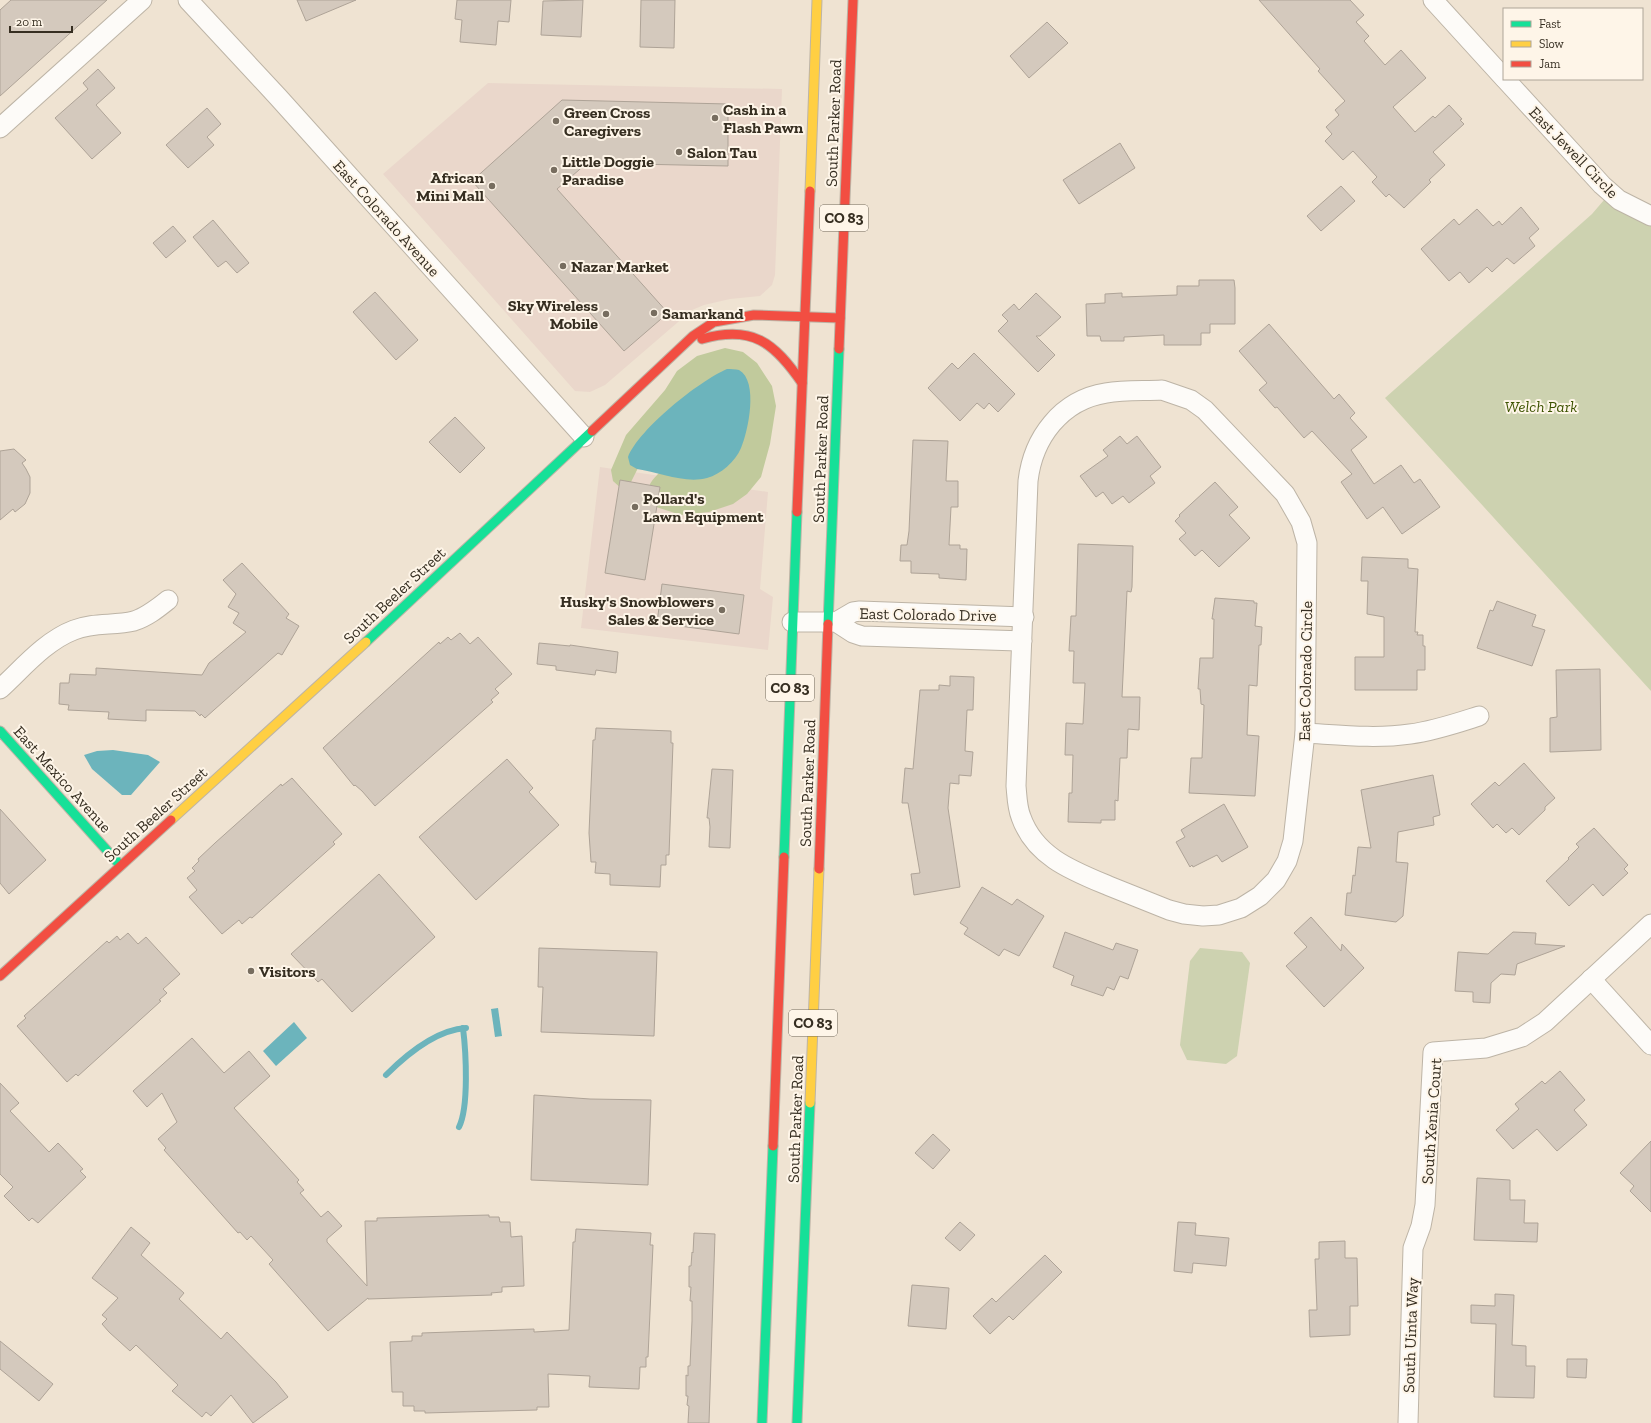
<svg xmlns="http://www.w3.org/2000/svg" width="1651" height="1423" viewBox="0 0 1651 1423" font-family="'Zilla Slab',serif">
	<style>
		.commercial { fill: #ead7cb }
		.green { fill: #cdd2b0 }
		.forest { fill: #c1ca9c }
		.water { fill: #6cb4bc }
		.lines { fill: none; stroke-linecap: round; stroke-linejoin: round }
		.stream { stroke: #6cb4bc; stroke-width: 6 }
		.building { fill: #d4c9bd; stroke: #aea397 }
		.street-casing { stroke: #bdb4a6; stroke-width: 21 }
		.fast-casing { stroke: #bdb4a6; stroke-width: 11 }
		.slow-casing { stroke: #bdb4a6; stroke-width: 11 }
		.jam-casing { stroke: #bdb4a6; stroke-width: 11 }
		.street { stroke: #fdfbf8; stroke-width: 19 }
		.fast { stroke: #16e098; stroke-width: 9 }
		.slow { stroke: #ffcf43; stroke-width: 9 }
		.jam { stroke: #f24e42; stroke-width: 9 }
		.poi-dot { fill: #776d5f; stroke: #fef5e8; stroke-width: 1.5 }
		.labels { text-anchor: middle; stroke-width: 4; stroke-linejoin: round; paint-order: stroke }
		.shield { fill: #fef5e8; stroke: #726a5d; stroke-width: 1 }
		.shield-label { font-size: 15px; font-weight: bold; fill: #362e21 }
		.poi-label { font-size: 16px; font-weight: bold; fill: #362e21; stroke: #fef5e8; text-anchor: start }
		.street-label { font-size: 16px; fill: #362e21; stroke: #fef5e8 }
		.park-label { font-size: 16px; font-style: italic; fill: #3d5301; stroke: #fef5e8 }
	</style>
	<rect width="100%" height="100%" fill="#efe3d2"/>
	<!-- commercial -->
	<g class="commercial">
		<polygon points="488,83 782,89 775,275 772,285 760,296 730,299 704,305 692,310 605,385 590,392 575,391 383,174"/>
		<polygon points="600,467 768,492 760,589 773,597 768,650 581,628"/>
	</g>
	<!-- green -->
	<g class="green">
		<polygon points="1610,193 1651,216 1651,691 1385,398 1592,214"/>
		<polygon points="1200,948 1242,952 1250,963 1237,1056 1226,1064 1187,1060 1180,1045 1190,961"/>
	</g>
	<!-- forest -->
	<path class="forest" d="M 725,348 L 743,352 L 757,363 L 772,386 L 776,406 L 770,444 L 761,477 L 747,494 L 733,504 L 709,512 L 681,515 L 653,506 C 646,488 647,485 660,472 L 646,452 L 628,488 L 623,490 L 613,481 L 611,470 L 626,435 L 665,390 L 677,371 L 697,356 Z"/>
	<!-- water -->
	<g class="water">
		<path d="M 727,369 C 730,369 736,369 739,370 C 759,381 748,432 741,448 C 735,462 721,474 707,478 C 685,484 659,472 637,469 L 630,465 L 628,457 C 639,429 699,381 727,369 Z"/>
		<polygon points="113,750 148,755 160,762 131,795 122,795 92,769 84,755 97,751"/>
		<polygon points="498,1008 502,1036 495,1037 491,1009"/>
		<polygon points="294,1022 307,1038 276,1066 263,1051"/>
	</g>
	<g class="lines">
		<!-- stream -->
		<g class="stream">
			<path d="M 386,1075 C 407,1054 436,1030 466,1028"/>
			<path d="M 459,1127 C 469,1107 466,1052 463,1028"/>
		</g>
	</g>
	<!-- building -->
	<g class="building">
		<polygon points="11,0 107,0 0,96 0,10"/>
		<polygon points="297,0 356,0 306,21"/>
		<polygon points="457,0 511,0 509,22 498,21 496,45 460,42 462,20 455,19"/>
		<polygon points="583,0 581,37 541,35 543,1"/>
		<polygon points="641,0 675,0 674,48 640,47"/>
		<polygon points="1259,0 1350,0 1364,15 1356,22 1369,36 1364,41 1385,65 1401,50 1426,78 1393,107 1415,132 1433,116 1435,118 1449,105 1462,119 1460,120 1464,124 1433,152 1445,165 1429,180 1431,182 1404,208 1389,194 1386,197 1372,182 1377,177 1353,151 1343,160 1325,141 1332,134 1326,127 1339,115 1335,110 1345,101 1318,71 1320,69"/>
		<polygon points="1047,22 1068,43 1029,78 1010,56"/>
		<polygon points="98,69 115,88 96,105 121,133 92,159 55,118 88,89 83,83"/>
		<polygon points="562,100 728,104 728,166 587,163 557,189 668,313 624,351 472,181"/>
		<polygon points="207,108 221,124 207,137 214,145 188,168 166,145"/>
		<polygon points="1120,143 1135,168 1079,204 1063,180"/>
		<polygon points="1341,186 1355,201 1321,231 1307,216"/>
		<polygon points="1521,207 1539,229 1529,238 1535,246 1514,264 1507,258 1492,272 1487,267 1469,283 1460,272 1449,281 1421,249 1454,219 1459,225 1477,209 1493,226 1499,221 1502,225"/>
		<polygon points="213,220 249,263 237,273 226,261 218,267 193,237"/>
		<polygon points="173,226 186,241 166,258 153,243"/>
		<polygon points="1199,280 1234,280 1235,288 1235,324 1210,324 1210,333 1201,333 1201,345 1164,345 1164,335 1124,337 1124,341 1101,341 1100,336 1087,336 1086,304 1105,303 1105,294 1122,293 1122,297 1177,295 1177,286 1199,286"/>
		<polygon points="375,292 418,340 396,360 353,312"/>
		<polygon points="1036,293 1061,317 1040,336 1036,336 1055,355 1038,372 998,331 1008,321 1002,315 1014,304 1019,310"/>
		<polygon points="1269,324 1334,399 1339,394 1355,413 1350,418 1367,437 1351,450 1374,484 1401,465 1414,483 1420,479 1440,507 1402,534 1383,507 1367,519 1341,482 1352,474 1312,431 1304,438 1277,407 1275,408 1259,390 1267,383 1239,351"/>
		<polygon points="974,353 1015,394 998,412 989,403 984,409 977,403 960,421 928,388 952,363 958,369"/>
		<polygon points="455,417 485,448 460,473 429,442"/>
		<polygon points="1120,436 1127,444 1137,436 1161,467 1150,476 1155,483 1129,503 1123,496 1112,504 1103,492 1096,497 1080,476 1108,456 1103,450"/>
		<polygon points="913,440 948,441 946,481 958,481 958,507 951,507 949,545 960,545 960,549 967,549 966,580 939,578 939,574 911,573 911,561 900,561 901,545 907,545 909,531"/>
		<polygon points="14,449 26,460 22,463 26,469 30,477 30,493 25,504 15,512 13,509 0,520 0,451"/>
		<polygon points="620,480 660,487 645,580 605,573"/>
		<polygon points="1215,482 1238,507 1229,515 1250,538 1219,567 1202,550 1195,556 1179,539 1186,533 1175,521 1180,516 1179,515"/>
		<polygon points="1078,544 1133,546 1132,587 1131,592 1127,591 1122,697 1140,697 1139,730 1128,729 1127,758 1120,758 1118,801 1115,800 1115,820 1101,820 1101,823 1068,822 1069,793 1072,793 1073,755 1065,755 1066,723 1083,724 1085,683 1073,683 1074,651 1069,651 1071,616 1076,616"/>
		<polygon points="1362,557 1408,559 1408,568 1418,569 1415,632 1418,632 1417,635 1423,635 1423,646 1425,646 1425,670 1417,670 1417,690 1355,690 1355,657 1384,657 1384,617 1367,614 1368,581 1361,581"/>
		<polygon points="242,563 289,614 286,618 299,626 282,655 278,653 205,718 201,714 200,716 195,711 146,710 146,721 108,719 109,712 68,710 69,705 59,704 60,683 69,683 70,674 96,675 96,668 202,675 209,663 246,632 233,623 239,613 228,607 236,594 223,580"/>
		<polygon points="662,584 744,595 739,634 657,623"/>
		<polygon points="1215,598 1254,601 1254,603 1257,603 1255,626 1262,627 1261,645 1259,645 1257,686 1249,685 1247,735 1259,736 1255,796 1189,793 1191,758 1202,758 1204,705 1201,704 1200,689 1198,689 1200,658 1213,658 1214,619 1212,619"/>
		<polygon points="1497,601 1536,615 1532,626 1545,630 1532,666 1477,648 1490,610 1493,611"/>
		<polygon points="460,633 470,644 478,637 512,674 495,689 499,693 491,700 493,702 375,806 362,791 355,785 354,786 323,748 439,642 440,644 448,637 451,640"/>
		<polygon points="539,643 570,646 570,645 618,652 616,673 596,670 595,675 556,670 556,666 537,664"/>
		<polygon points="1600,669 1601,750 1550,752 1550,718 1557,717 1556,670"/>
		<polygon points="950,676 974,677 973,710 967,710 965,751 973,752 971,776 959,775 959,784 950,783 948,808 960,887 914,895 911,874 920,873 908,803 902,803 905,768 913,769 920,690 939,690 939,685 950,686"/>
		<polygon points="596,728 671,731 671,743 673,743 669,855 666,855 666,865 661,865 660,887 610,885 610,874 595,873 596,862 591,862 589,833 593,740 595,740"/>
		<polygon points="507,759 533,788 529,792 559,825 476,900 419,837"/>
		<polygon points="1524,763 1555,798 1545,807 1545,810 1519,835 1512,828 1506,833 1497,824 1493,828 1471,804 1495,782 1499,786"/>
		<polygon points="712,769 733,770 730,848 709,847 710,827 709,818 707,818"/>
		<polygon points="1433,775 1440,815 1433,817 1434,825 1398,832 1396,862 1408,863 1403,916 1396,922 1345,915 1347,893 1351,893 1353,875 1355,876 1358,847 1371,848 1361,790"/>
		<polygon points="292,778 342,834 333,842 335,844 252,918 250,917 242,924 239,920 222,934 189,897 197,890 187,878 195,871 192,868 199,861 198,859 215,843 281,784 282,786"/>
		<polygon points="1224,804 1248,847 1222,862 1217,855 1193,867 1192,865 1190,867 1176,842 1185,837 1181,830"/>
		<polygon points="0,809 46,860 9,894 0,883"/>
		<polygon points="1594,828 1628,865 1624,869 1628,873 1603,896 1593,884 1569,906 1546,881 1569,859 1568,858 1579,847 1576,844"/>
		<polygon points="379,874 435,937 352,1012 322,979 318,982 291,954"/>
		<polygon points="982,887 1012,905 1017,899 1044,916 1019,956 1004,949 999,956 964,934 968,928 960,923"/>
		<polygon points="1311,917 1341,951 1342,944 1364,968 1324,1007 1286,966 1307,947 1294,933"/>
		<polygon points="1065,932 1113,950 1116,943 1138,950 1128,979 1120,976 1114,990 1107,987 1103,996 1071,985 1074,976 1053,967"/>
		<polygon points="1513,932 1536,933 1535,944 1565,946 1517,964 1515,975 1501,974 1491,983 1490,1003 1473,1002 1473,992 1455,991 1458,952 1488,954"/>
		<polygon points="128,933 138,944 146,937 180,974 163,989 167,993 159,1000 161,1001 78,1076 76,1074 67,1082 17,1026 26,1018 24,1016 107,941 109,943 117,936 120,940"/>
		<polygon points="539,948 657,952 654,1036 541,1032 543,987 538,987"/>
		<polygon points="192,1038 224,1073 249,1051 270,1076 234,1108 299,1180 297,1182 304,1190 300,1193 321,1217 328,1211 342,1226 327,1239 327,1242 367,1286 365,1221 377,1221 377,1218 489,1215 489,1217 499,1217 500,1222 510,1222 511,1237 522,1236 524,1286 502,1287 502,1292 491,1293 492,1295 368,1299 368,1298 328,1331 269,1264 273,1260 251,1236 247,1240 240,1232 238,1233 164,1150 166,1148 158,1139 177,1122 162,1093 147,1107 133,1091"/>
		<polygon points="1560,1071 1585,1100 1574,1110 1587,1125 1557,1151 1537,1129 1513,1149 1496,1130 1519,1109 1515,1104 1542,1081 1545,1084"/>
		<polygon points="0,1083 19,1103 10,1111 49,1152 58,1143 83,1169 80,1171 86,1177 38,1223 32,1218 29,1221 4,1196 13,1187 0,1174"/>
		<polygon points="534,1095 590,1099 651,1100 648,1185 531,1180"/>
		<polygon points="933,1134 950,1150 933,1169 915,1153"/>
		<polygon points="1651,1141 1651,1212 1630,1191 1634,1186 1620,1173"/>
		<polygon points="1477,1178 1510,1180 1510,1200 1525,1200 1524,1223 1538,1223 1537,1242 1474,1240"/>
		<polygon points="960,1222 975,1235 960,1251 945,1238"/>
		<polygon points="1178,1222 1196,1223 1195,1235 1229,1238 1226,1266 1193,1263 1192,1273 1174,1271"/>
		<polygon points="131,1227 150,1243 141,1255 184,1293 179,1299 221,1339 227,1332 276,1382 288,1397 253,1423 231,1395 211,1416 206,1412 202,1417 172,1391 178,1385 136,1345 130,1351 109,1332 102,1324 107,1319 102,1315 118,1298 92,1278"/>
		<polygon points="576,1229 651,1233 650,1245 653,1245 648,1357 646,1357 646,1367 640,1367 639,1389 589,1387 590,1376 548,1374 549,1407 537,1407 537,1410 425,1413 425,1411 414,1411 414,1406 403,1406 403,1392 392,1392 390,1342 412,1341 412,1336 422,1336 422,1333 534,1329 534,1332 569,1330 573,1242 575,1242"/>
		<polygon points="694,1233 715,1234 709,1423 688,1423 689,1406 687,1405 688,1396 686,1396 686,1375 688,1376 688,1366 690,1366 692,1321 692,1301 690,1301 691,1287 689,1287 689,1266 691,1266 692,1252 693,1253"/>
		<polygon points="1345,1241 1345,1258 1357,1258 1358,1306 1350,1306 1350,1335 1310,1337 1309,1310 1317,1310 1315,1259 1319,1259 1319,1242"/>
		<polygon points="1045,1255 1062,1272 1013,1320 1009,1316 990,1334 973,1316 992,1298 996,1302"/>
		<polygon points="912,1285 949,1288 946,1329 908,1326"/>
		<polygon points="1495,1294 1514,1295 1512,1345 1526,1346 1526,1366 1535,1366 1534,1398 1494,1397 1496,1324 1471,1323 1471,1305 1495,1306"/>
		<polygon points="0,1341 53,1384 39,1401 0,1369"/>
		<polygon points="1567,1359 1587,1359 1586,1378 1567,1377"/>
	</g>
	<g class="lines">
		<!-- street casing -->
		<g class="street-casing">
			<g id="street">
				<polyline points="188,0 278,97 584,437"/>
				<polyline points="1433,0 1504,78"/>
				<polyline points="1505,79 1602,185 1619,200 1651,216"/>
				<polyline points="0,128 142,0"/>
				<path d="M 1162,390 L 1191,400 L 1205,410 L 1285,494 L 1301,522 L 1307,543 L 1305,733 L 1293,841 L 1287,861 L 1276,880 L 1260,896 L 1241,908 L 1219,915 L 1203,916 L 1184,914 L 1169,910 C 1149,902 1129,894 1109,886 C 1073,871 1035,857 1021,817 C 1017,807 1017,796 1016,786 L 1028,481 C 1033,438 1061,400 1106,393 C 1124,390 1144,391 1162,390 Z"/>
				<polyline points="792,622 836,622 853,633 862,636 1022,641"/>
				<polyline points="836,622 853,612 860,611 1024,617"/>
				<path d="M 0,689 C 22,669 45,641 74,630 C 94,622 114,626 134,621 C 147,617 158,608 168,600"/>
				<path d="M 1305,733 C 1340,735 1376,739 1410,734 C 1434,731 1457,723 1479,716"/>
				<polyline points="1591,979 1651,1045"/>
				<polyline points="1408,1423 1413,1248 1421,1226 1425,1205 1433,1052 1486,1048 1522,1037 1545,1022 1651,924"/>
			</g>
		</g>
		<!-- fast casing -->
		<g class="fast-casing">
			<g id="fast">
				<polyline points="828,624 839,349"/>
				<polyline points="366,642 592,431"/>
				<polyline points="0,731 120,865"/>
				<polyline points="784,857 797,512"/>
				<polyline points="762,1423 773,1146"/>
				<polyline points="797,1423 810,1103"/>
			</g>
		</g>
		<!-- slow casing -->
		<g class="slow-casing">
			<g id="slow">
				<polyline points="810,191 817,0"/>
				<polyline points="171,820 366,642"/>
				<polyline points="810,1103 819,869"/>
			</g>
		</g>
		<!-- jam casing -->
		<g class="jam-casing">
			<g id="jam">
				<path d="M 702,339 C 752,325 774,342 802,383"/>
				<polyline points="839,349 853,0"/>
				<polyline points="592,431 693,336 714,322 754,315 840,318"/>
				<polyline points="797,512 810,191"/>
				<polyline points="819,869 828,624"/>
				<polyline points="0,976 171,820"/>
				<polyline points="773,1146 784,857"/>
			</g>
		</g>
		<!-- street -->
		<use href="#street" class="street"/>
		<!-- fast -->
		<use href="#fast" class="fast"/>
		<!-- slow -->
		<use href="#slow" class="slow"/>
		<!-- jam -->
		<use href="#jam" class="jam"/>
	</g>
	<!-- markers -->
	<g class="poi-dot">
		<circle cx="715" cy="118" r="4"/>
		<circle cx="556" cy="121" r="4"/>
		<circle cx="679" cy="152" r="4"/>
		<circle cx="554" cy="170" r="4"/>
		<circle cx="492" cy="186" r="4"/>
		<circle cx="563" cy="266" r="4"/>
		<circle cx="654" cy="313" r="4"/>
		<circle cx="606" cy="314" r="4"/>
		<circle cx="635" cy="507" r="4"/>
		<circle cx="722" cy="610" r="4"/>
		<circle cx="251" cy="971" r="4"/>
	</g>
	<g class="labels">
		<!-- shield labels -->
		<g class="shield">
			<rect x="820" y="205" width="48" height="26" rx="3"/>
			<rect x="766" y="675" width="48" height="26" rx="3"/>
			<rect x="789" y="1010" width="48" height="26" rx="3"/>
		</g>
		<g class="shield-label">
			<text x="844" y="223">CO 83</text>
			<text x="790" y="693">CO 83</text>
			<text x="813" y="1028">CO 83</text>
		</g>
		<!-- poi labels -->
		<g class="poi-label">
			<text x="723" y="115">Cash in a<tspan x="723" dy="18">Flash Pawn</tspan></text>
			<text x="564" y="118">Green Cross<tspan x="564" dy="18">Caregivers</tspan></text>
			<text x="687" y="158">Salon Tau</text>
			<text x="562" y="167">Little Doggie<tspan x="562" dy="18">Paradise</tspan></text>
			<text x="484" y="183" text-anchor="end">African<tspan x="484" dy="18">Mini Mall</tspan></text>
			<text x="571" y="272">Nazar Market</text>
			<text x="598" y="311" text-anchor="end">Sky Wireless<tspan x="598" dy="18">Mobile</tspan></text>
			<text x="662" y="319">Samarkand</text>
			<text x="643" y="504">Pollard's<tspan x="643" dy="18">Lawn Equipment</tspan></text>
			<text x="714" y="607" text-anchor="end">Husky's Snowblowers<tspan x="714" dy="18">Sales &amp; Service</tspan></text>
			<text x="259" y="977">Visitors</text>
		</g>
		<!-- street labels -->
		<g class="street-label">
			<text transform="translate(833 123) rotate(-88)" y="6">South Parker Road</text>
			<text transform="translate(1574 152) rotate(46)" y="6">East Jewell Circle</text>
			<text transform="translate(387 218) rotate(48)" y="6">East Colorado Avenue</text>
			<text transform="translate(820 459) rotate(-88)" y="6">South Parker Road</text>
			<text transform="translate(394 595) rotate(-43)" y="6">South Beeler Street</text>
			<text transform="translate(928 614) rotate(1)" y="6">East Colorado Drive</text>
			<text transform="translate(1305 671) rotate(-89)" y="6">East Colorado Circle</text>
			<text transform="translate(63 779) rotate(48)" y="6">East Mexico Avenue</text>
			<text transform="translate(807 783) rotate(-88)" y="6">South Parker Road</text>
			<text transform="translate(155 814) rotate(-42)" y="6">South Beeler Street</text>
			<text transform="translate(795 1119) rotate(-88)" y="6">South Parker Road</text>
			<text transform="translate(1431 1121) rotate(-86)" y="6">South Xenia Court</text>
			<text transform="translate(1410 1335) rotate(-88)" y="6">South Uinta Way</text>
		</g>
		<!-- park labels -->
		<g class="park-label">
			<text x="1541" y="412">Welch Park</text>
		</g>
	</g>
	<!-- legend -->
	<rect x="1503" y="8" width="140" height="72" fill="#fef5e8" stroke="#aea598"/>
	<rect x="1511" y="21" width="20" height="6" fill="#16e098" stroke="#aea598"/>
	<text x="1539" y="28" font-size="12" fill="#362e21">Fast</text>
	<rect x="1511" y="41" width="20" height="6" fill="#ffcf43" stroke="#aea598"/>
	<text x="1539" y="48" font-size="12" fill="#362e21">Slow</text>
	<rect x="1511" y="61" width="20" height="6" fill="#f24e42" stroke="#aea598"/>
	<text x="1539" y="68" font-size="12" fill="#362e21">Jam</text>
	<!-- scale -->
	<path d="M10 26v6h62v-6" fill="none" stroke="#362e21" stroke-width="2"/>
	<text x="16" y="26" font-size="12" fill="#362e21" stroke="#fef5e8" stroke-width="3" paint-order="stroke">20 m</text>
</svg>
